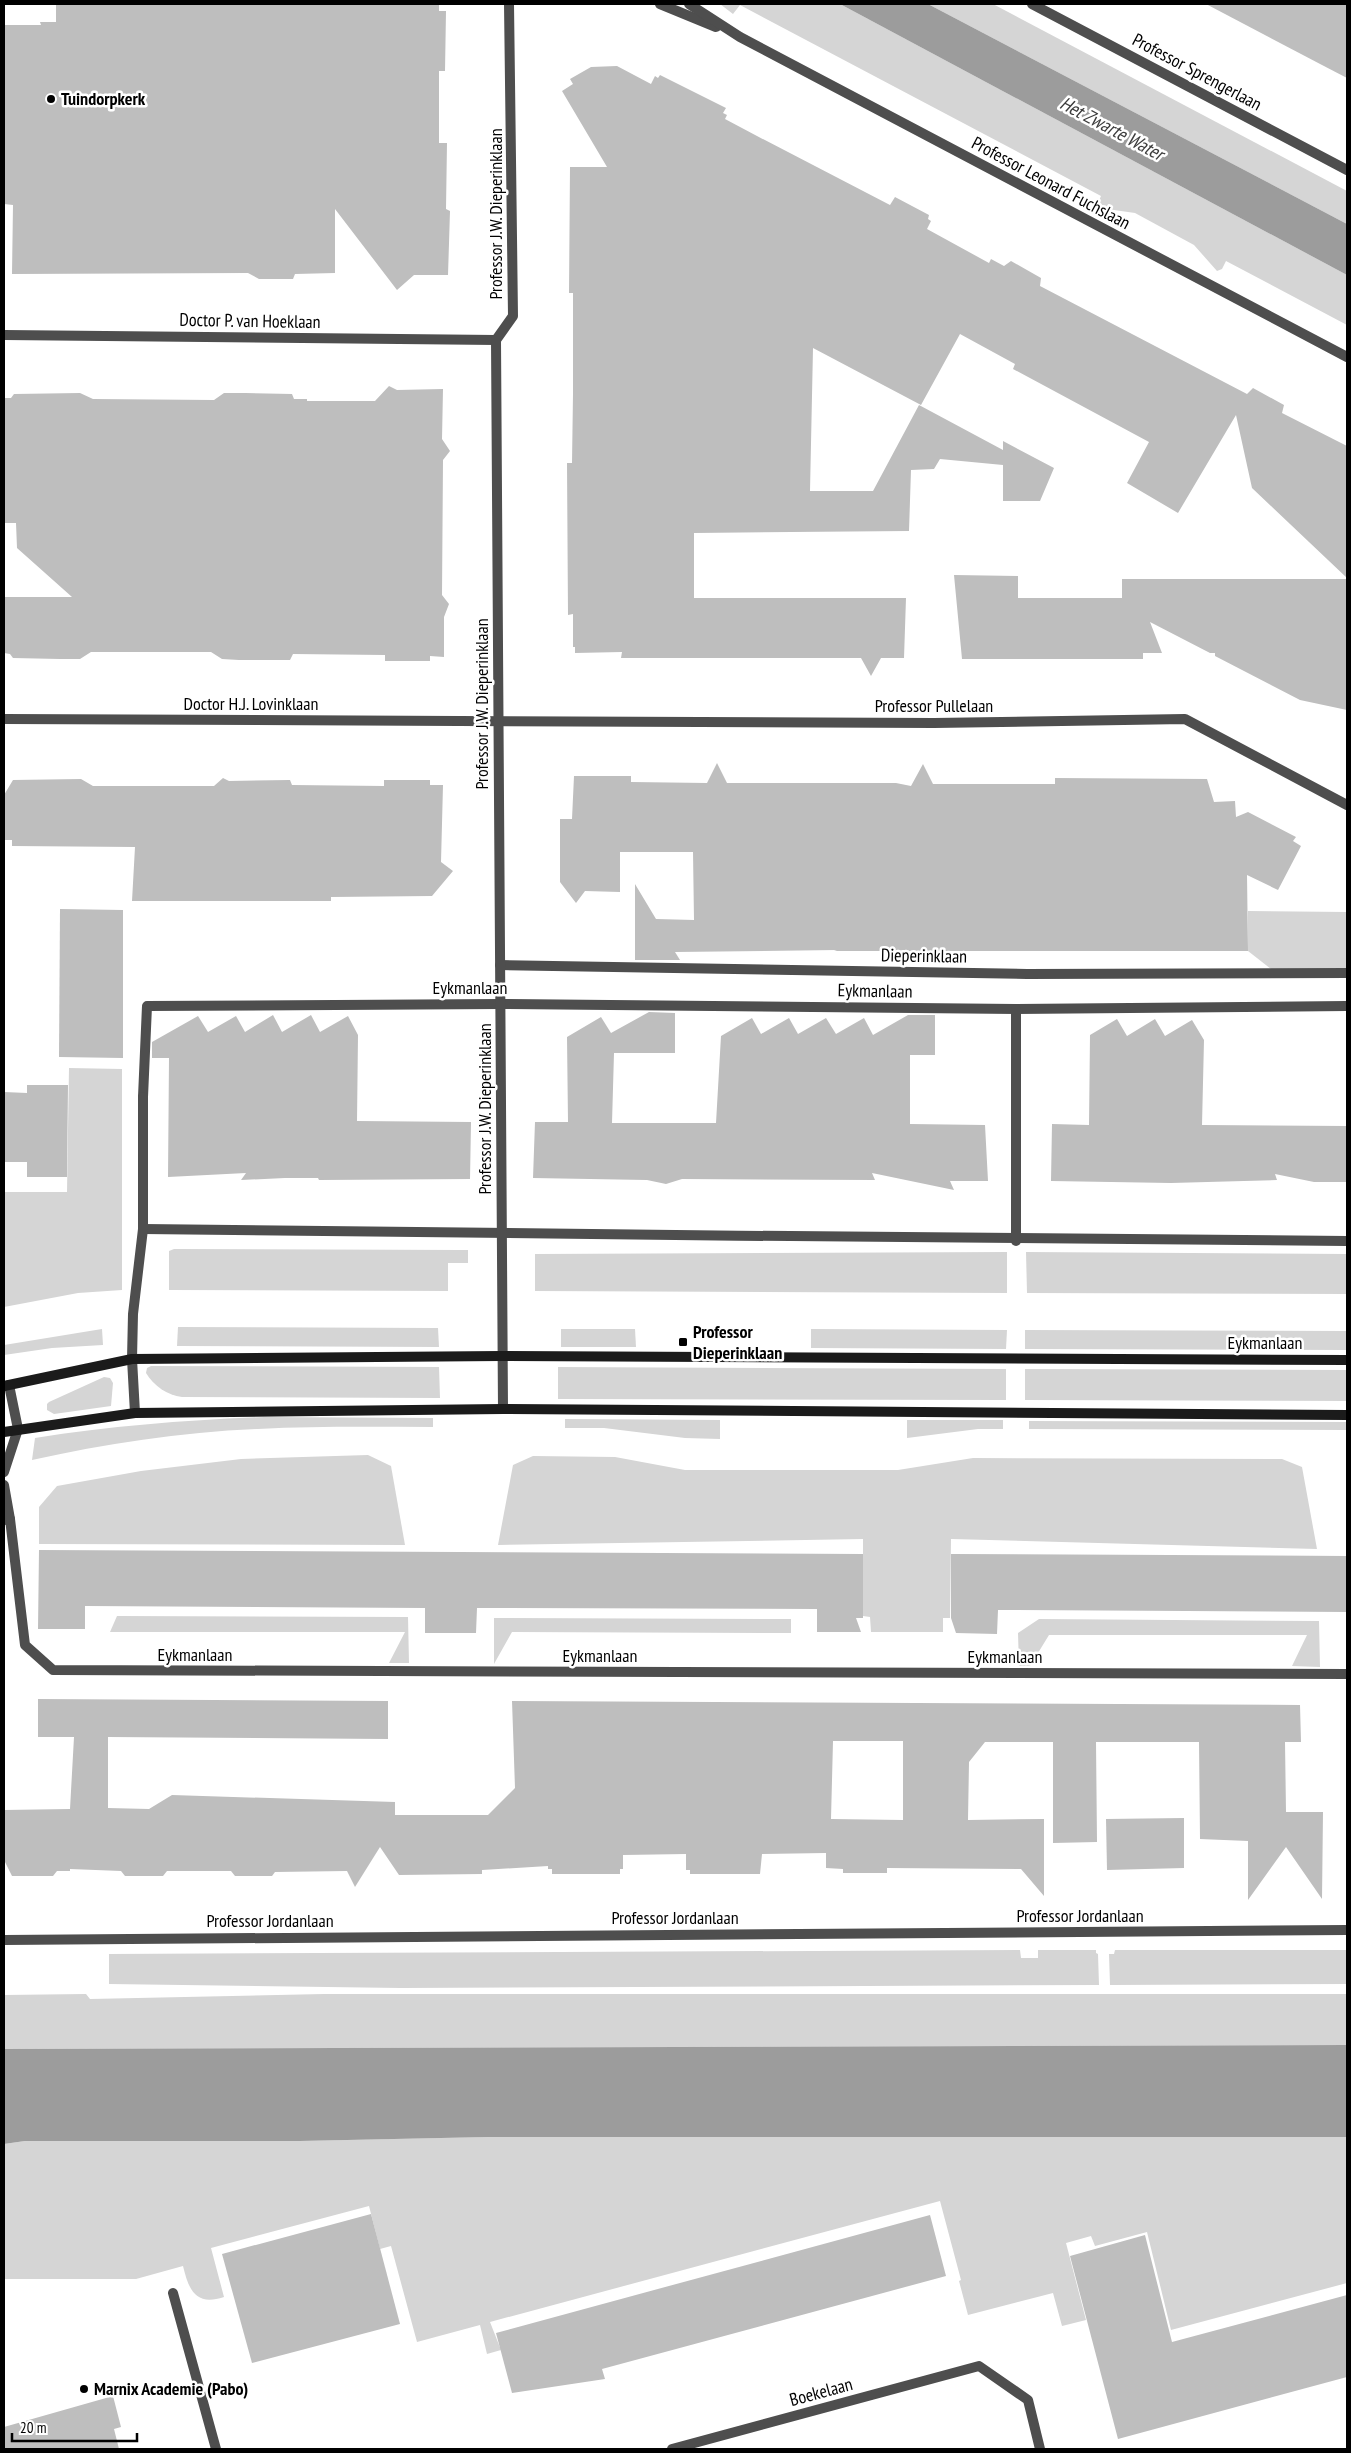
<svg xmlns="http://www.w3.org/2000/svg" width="1351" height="2453" viewBox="0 0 1351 2453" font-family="'PT Sans Narrow',sans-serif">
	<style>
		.green { fill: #d5d5d5 }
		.water { fill: #9c9c9c }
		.building { fill: #bebebe; fill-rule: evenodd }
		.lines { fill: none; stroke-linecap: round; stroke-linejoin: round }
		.service { stroke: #4e4e4e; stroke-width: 10 }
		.minor { stroke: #4e4e4e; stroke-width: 10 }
		.secondary { stroke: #1b1b1b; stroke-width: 10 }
		.poi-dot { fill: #000; stroke: #fff; stroke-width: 2 }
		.labels { text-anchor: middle; stroke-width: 5; stroke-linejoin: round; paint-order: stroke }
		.street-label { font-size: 18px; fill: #000; stroke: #fff }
		.poi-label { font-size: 18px; font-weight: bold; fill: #000; stroke: #fff; text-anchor: start }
		.water-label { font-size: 19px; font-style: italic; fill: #3d3d3d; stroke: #fff }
	</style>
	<rect width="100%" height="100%" fill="#fff"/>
	<!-- green -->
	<g class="green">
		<polygon points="720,4 840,4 1347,275 1347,325 1226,261 1222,269 1217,271 1194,245 1135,213 1100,208 1097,205 1101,196 740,5 733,14"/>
		<polygon points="928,4 993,4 1347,191 1347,224"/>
		<polygon points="1248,911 1347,912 1347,970 1271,969 1248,951"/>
		<polygon points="69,1068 122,1069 122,1290 78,1293 4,1307 4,1192 67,1192"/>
		<polygon points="174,1249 460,1250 468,1250 468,1263 448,1263 448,1291 169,1290 169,1251"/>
		<polygon points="1007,1252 1007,1293 535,1291 535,1254"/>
		<polygon points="1026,1252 1347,1254 1347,1294 1027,1293"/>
		<polygon points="178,1327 438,1328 439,1347 177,1346"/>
		<polygon points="102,1329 103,1345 52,1348 4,1355 4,1345"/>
		<polygon points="561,1329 635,1329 636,1347 561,1347"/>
		<polygon points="811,1329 1007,1330 1006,1349 811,1348"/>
		<polygon points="1025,1330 1347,1331 1347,1350 1025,1349"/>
		<path d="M 151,1366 L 439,1367 L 440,1398 L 182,1397 C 167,1395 154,1386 146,1373 L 147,1368 Z"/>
		<polygon points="558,1367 1006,1369 1006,1400 558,1399"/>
		<polygon points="1025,1369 1347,1370 1347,1401 1025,1400"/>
		<polygon points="104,1377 110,1378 113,1383 111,1406 54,1414 47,1410 47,1404 49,1402"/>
		<path d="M 264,1417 L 433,1418 L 433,1427 C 374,1427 316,1426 258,1429 C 182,1432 105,1444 32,1460 L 35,1438 C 111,1426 187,1420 264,1417 Z"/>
		<polygon points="565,1419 720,1420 720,1439 685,1438 604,1428 565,1428"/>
		<polygon points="907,1420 1003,1420 1003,1429 978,1429 907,1438"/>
		<polygon points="1029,1421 1347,1422 1347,1430 1029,1429"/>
		<polygon points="368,1455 391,1466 405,1545 39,1544 39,1507 57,1486 141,1471 241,1459"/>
		<polygon points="533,1456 615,1457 685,1470 898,1470 973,1458 1282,1459 1302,1467 1317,1549 951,1539 950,1618 943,1618 943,1632 871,1632 870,1617 863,1616 863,1539 498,1545 513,1465"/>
		<polygon points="117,1616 408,1617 409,1663 389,1663 405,1632 110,1632"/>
		<polygon points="494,1618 791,1619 791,1633 512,1632 494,1664"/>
		<polygon points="1039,1619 1319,1621 1320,1667 1292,1666 1307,1635 1049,1635 1030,1666 1019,1666 1018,1633"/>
		<polygon points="1020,1950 1021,1958 1038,1958 1038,1950 1096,1950 1096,1953 1098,1954 1099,1985 401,1988 109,1984 109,1954"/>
		<polygon points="1115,1950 1347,1950 1347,1984 1110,1985 1109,1954 1114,1954"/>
		<polygon points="86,1994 90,1999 324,1994 1347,1994 1347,2045 4,2049 4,1995"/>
		<path d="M 488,2137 L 1347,2137 L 1347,2283 L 1171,2330 L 1147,2232 L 1095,2246 L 1091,2236 L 1066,2243 L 1086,2320 L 1062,2326 L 1053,2293 L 968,2315 L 959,2281 L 961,2280 L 940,2201 L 490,2322 L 501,2350 L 487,2354 L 480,2325 L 417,2342 L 391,2246 L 380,2249 L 369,2206 L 211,2248 L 224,2297 C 196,2306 189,2291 183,2266 L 136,2279 L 4,2279 L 4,2144 L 25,2141 L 300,2141 Z"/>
	</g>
	<!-- water -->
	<g class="water">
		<polygon points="840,4 928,4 1347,224 1347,275"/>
		<polygon points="1347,2045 1347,2137 488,2137 300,2141 25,2141 4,2144 4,2049"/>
	</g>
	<!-- building -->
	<g class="building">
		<polygon points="56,4 439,4 439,11 446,11 445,71 439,71 439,143 447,143 446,209 450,211 448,275 414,275 397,290 335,209 335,273 295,274 293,279 259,279 248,273 12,274 13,205 4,204 4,25 41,25 40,22 56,22"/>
		<polygon points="1206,4 1347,4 1347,78 1322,65"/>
		<polygon points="617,66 651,84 655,76 658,78 660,75 726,108 723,113 727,115 725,119 757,136 890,205 895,197 929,215 928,219 931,221 927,229 989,263 991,259 1004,266 1011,261 1041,278 1040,286 1247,394 1253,388 1284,405 1282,413 1347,446 1347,578 1252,488 1236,415 1178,513 1127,483 1149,442 1013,369 1015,364 960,334 921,405 813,348 810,491 873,491 919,405 1003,450 1003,441 1054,468 1040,501 1003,501 1003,465 940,459 934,469 911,470 909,531 694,533 694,598 906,598 904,658 881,658 871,676 861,658 621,658 622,652 575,653 575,647 573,647 573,614 568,615 567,463 572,463 573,394 573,293 569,293 570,167 607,167 562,91 573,84 570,79 591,67"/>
		<polygon points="389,386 397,390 443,389 442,439 450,451 443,460 442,595 449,604 444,617 444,657 430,656 430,661 385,661 385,655 293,654 290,660 239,660 222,659 211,652 91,652 80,659 60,659 13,658 10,654 4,653 4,597 72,597 17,548 16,523 4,523 4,398 11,398 14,394 80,393 93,399 214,400 224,393 245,393 292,394 294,399 307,399 307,401 375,401"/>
		<polygon points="954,575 1018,576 1018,598 1122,598 1122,579 1347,579 1347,710 1300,700 1215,656 1215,653 1210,653 1150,622 1162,653 1143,653 1143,659 962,659"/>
		<polygon points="717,763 727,783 896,783 911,786 923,764 933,784 1055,784 1055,778 1207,779 1214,802 1235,801 1236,817 1248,812 1296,837 1293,841 1301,846 1278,890 1247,875 1248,951 834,951 837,950 675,952 680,960 635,960 635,884 656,919 694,920 693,852 620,852 620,892 585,891 576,903 560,882 560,819 572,819 574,776 631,776 631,782 707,783"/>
		<polygon points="223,778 229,781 290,780 292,785 384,786 384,780 430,780 430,785 443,785 441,862 453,871 432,896 331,897 331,901 132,901 135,847 12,846 12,840 4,840 4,795 13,780 81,779 93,786 214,786"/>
		<polygon points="60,909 123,910 123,1058 59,1057"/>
		<polygon points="649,1012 675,1013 675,1053 614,1053 612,1123 716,1123 721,1036 752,1018 761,1034 789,1018 798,1034 826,1018 836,1034 864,1018 873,1035 908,1015 935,1015 935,1055 910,1055 910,1124 985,1125 988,1181 950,1181 954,1190 872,1173 875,1180 682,1179 666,1184 647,1180 533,1178 535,1122 568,1122 567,1037 601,1017 611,1033"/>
		<polygon points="273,1015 282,1032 311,1015 320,1032 348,1016 358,1035 357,1121 471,1122 470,1179 319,1180 318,1178 285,1178 241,1180 246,1173 168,1177 169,1058 152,1058 152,1042 198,1016 208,1032 236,1016 245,1032"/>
		<polygon points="1117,1019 1127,1036 1155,1019 1165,1036 1192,1020 1204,1040 1202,1125 1347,1126 1347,1182 1314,1182 1275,1174 1277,1180 1244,1181 1171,1183 1051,1181 1052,1124 1089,1125 1090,1035"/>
		<polygon points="27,1085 68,1085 67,1177 27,1177 27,1162 4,1162 4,1092 27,1093"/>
		<polygon points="39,1550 863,1554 863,1618 856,1618 861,1632 817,1632 817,1609 477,1608 476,1633 425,1633 425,1608 85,1606 85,1629 38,1629"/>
		<polygon points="951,1554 1347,1556 1347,1612 998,1610 997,1634 956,1633 951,1618"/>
		<path d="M 38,1699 L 388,1701 L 388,1739 L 108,1737 L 108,1808 L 149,1809 L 172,1795 L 395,1802 L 395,1815 L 488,1815 L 515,1788 L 512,1701 L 1300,1705 L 1301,1742 L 1285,1742 L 1286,1812 L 1323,1812 L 1322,1899 L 1286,1847 L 1248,1900 L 1248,1841 L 1200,1839 L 1199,1742 L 1096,1742 L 1097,1842 L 1053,1843 L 1053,1742 L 985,1742 L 969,1762 L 968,1820 L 1044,1819 L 1044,1896 L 1021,1869 L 887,1868 L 887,1873 L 843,1873 L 843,1869 L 826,1868 L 826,1853 L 762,1854 L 760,1874 L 690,1874 L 690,1870 L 686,1870 L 686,1854 L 623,1855 L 623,1869 L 620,1869 L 620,1874 L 552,1874 L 552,1869 L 548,1869 L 548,1866 L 482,1870 L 482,1874 L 399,1875 L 380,1847 L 355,1887 L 347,1871 L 275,1872 L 272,1876 L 235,1876 L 231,1871 L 167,1871 L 163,1876 L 125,1876 L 121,1871 L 70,1869 L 70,1871 L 57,1871 L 53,1876 L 12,1876 L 4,1860 L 4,1810 L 70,1809 L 74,1737 L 38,1737 ZM 833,1741 L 903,1741 L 903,1820 L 831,1819 Z"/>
		<polygon points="1184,1818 1184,1868 1107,1870 1106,1819"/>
		<polygon points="371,2214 400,2324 252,2363 222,2254"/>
		<polygon points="930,2215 946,2276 602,2369 605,2379 512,2393 496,2333"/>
		<polygon points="1145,2235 1172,2342 1347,2295 1347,2377 1118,2439 1070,2256"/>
		<polygon points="113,2396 121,2427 114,2429 119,2449 4,2449 4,2427"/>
	</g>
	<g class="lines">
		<!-- service -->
		<g class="service">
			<polyline points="500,965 1027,974 1347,973"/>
			<polyline points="143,1097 147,1006 500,1004 1016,1009 1347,1006"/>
			<polyline points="10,1519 25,1645 53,1670 1347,1674"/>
		</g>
		<!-- minor -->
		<g class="minor">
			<polyline points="660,4 716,27"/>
			<polyline points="689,4 740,37 1347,357"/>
			<polyline points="1032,4 1347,170"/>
			<polyline points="4,335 496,340"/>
			<polyline points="4,719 934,723 1185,719 1347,805"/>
			<path d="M 143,1229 C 544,1232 946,1240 1347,1241"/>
			<polyline points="1016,1241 1016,1009"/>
			<polyline points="503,1409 496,340 513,316 509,4"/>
			<polyline points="135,1413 132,1359 133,1314 143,1229 143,1097"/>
			<polyline points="4,1472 18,1429 9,1385"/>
			<polyline points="4,1485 10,1519 4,1520"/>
			<polyline points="4,1940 1347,1930"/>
			<polyline points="173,2293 216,2449"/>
			<polyline points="672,2449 979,2366 1028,2400 1040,2449"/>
		</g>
		<!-- secondary -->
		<g class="secondary">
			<polyline points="4,1386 132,1359 501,1356 1347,1360"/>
			<polyline points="4,1432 135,1413 503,1409 1347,1415"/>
		</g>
	</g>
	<!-- markers -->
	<g class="poi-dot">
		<circle cx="51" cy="99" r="5"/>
		<rect x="678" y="1337" width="10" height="10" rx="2.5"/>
		<circle cx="84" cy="2389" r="5"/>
	</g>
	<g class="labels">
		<!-- street labels -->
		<g class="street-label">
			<text transform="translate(1197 72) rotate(28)" y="6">Professor Sprengerlaan</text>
			<text transform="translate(1051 183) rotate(28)" y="6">Professor Leonard Fuchslaan</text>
			<text transform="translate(496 214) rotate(-90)" y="6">Professor J.W. Dieperinklaan</text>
			<text transform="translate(250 321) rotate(1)" y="6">Doctor P. van Hoeklaan</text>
			<text x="251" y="710">Doctor H.J. Lovinklaan</text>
			<text transform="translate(482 704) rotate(-90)" y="6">Professor J.W. Dieperinklaan</text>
			<text x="934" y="712">Professor Pullelaan</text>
			<text transform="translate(924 956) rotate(1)" y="6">Dieperinklaan</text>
			<text x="470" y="994">Eykmanlaan</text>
			<text transform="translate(875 991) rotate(1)" y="6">Eykmanlaan</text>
			<text transform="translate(485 1109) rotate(-90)" y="6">Professor J.W. Dieperinklaan</text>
			<text x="1265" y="1349">Eykmanlaan</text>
			<text x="195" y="1661">Eykmanlaan</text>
			<text x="600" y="1662">Eykmanlaan</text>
			<text x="1005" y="1663">Eykmanlaan</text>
			<text x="1080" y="1922">Professor Jordanlaan</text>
			<text x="675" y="1924">Professor Jordanlaan</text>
			<text x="270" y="1927">Professor Jordanlaan</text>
			<text transform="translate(821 2392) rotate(-15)" y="6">Boekelaan</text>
		</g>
		<!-- poi labels -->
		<g class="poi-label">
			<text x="61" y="105">Tuindorpkerk</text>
			<text x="693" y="1338">Professor<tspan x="693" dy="21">Dieperinklaan</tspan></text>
			<text x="94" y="2395">Marnix Academie (Pabo)</text>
		</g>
		<!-- water labels -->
		<g class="water-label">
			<text transform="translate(1112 128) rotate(28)" y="7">Het Zwarte Water</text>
		</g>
	</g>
	<!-- border -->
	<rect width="1351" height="2453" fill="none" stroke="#000000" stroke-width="10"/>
	<!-- scale -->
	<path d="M12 2433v8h125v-8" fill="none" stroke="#000000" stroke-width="2.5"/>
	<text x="20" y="2433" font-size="15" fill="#000000" stroke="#ffffff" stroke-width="4" paint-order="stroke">20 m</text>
</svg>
